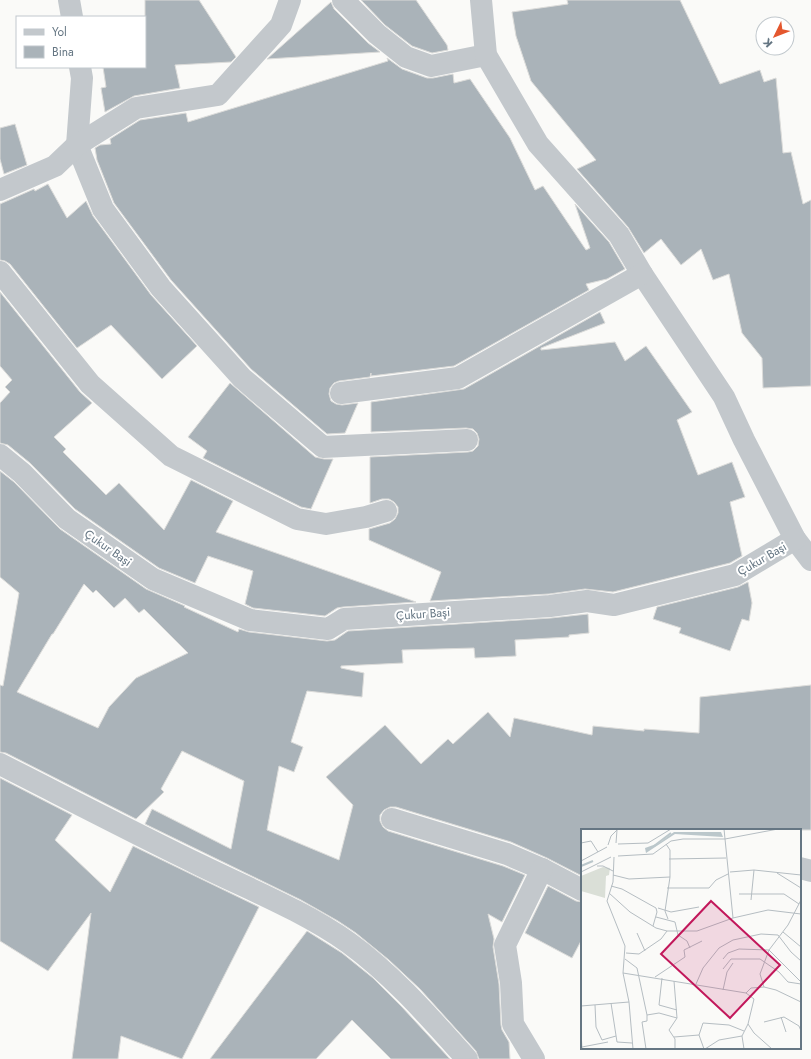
<svg xmlns="http://www.w3.org/2000/svg" width="811" height="1059" viewBox="0 0 811 1059" font-family="Jost,sans-serif">
	<style>
		.building { fill: #aab3b9; stroke: #dcdcda; fill-rule: evenodd }
		.lines { fill: none; stroke-linecap: round; stroke-linejoin: round }
		.minor { stroke: #c3c8cc; stroke-width: 22 }
		.labels { text-anchor: middle; stroke-width: 4; stroke-linejoin: round; paint-order: stroke }
		.street-label { font-size: 12px; fill: #657683; stroke: #fff }
		.inset-river { fill: none; stroke: #bbc7cb; stroke-width: 2 }
		.inset-road { fill: none; stroke: #b5bdc2; stroke-width: 1 }
		.view { fill: #c2185b; fill-opacity: 0.15; stroke: #c2185b; stroke-width: 2 }
		.inset-edge { fill: none; stroke: #657683; stroke-width: 2 }
	</style>
	<rect width="100%" height="100%" fill="#fafaf8"/>
	<!-- building -->
	<g class="building">
		<polygon points="145,0 199,0 236,57 231,62 175,65 180,88 134,96 105,112 101,88 106,87 103,67 145,67"/>
		<polygon points="361,0 416,0 447,45 448,50 432,53 412,46 385,25"/>
		<polygon points="567,0 680,0 720,84 760,70 764,82 776,78 783,153 791,152 803,204 811,200 811,386 763,388 762,358 742,333 729,274 713,280 701,249 681,265 661,239 644,253 628,227 577,169 596,160 531,81 516,36 512,12 568,4"/>
		<polygon points="331,2 334,9 368,43 380,52 267,59"/>
		<polygon points="387,58 402,69 427,78 433,78 453,74 454,83 470,79 510,138 535,190 543,186 586,250 590,248 575,204 609,242 625,269 607,279 586,284 589,290 454,366 371,376 371,373 370,377 339,381 334,383 330,388 329,394 331,401 336,404 342,405 358,403 345,433 327,434 251,369 171,280 114,203 97,160 95,148 100,145 111,144 110,139 140,120 186,113 188,122 388,61"/>
		<polygon points="15,124 27,165 4,174 0,159 0,128"/>
		<polygon points="48,184 67,218 86,201 93,216 151,295 197,346 162,379 111,325 77,348 10,264 5,261 0,260 0,204 34,189 35,191"/>
		<polygon points="0,292 80,392 92,403 54,437 66,449 63,452 106,495 119,483 164,530 191,480 233,501 216,532 416,602 343,607 337,608 325,616 253,608 245,604 253,571 208,556 195,583 159,568 75,509 30,463 8,445 0,443 0,403 10,392 5,387 12,380 0,366"/>
		<polygon points="600,312 605,323 541,348 541,350 615,342 625,361 646,346 692,412 677,420 698,475 732,462 745,497 730,502 742,556 730,563 613,592 585,589 549,594 430,601 441,572 369,540 369,529 390,523 395,519 398,513 398,507 394,502 389,499 382,499 370,503 370,457 468,452 473,451 478,446 479,439 477,433 473,429 466,428 371,432 371,402 464,389"/>
		<polygon points="230,383 315,457 324,459 333,459 311,509 301,507 203,458 207,451 188,437"/>
		<path d="M 0,471 L 14,482 L 60,529 L 146,589 L 185,606 L 184,607 L 238,632 L 239,629 L 249,632 L 327,641 L 335,640 L 348,631 L 551,618 L 588,614 L 589,633 L 569,635 L 569,637 L 515,640 L 516,656 L 475,658 L 474,648 L 402,650 L 403,663 L 341,666 L 341,668 L 364,673 L 362,697 L 307,691 L 291,742 L 303,747 L 294,772 L 279,766 L 267,830 L 339,860 L 353,805 L 326,777 L 385,725 L 421,764 L 448,739 L 453,744 L 488,712 L 510,737 L 514,718 L 592,735 L 593,726 L 644,731 L 644,729 L 699,733 L 700,697 L 811,685 L 811,830 L 582,830 L 582,876 L 547,858 L 511,842 L 396,807 L 390,807 L 384,810 L 380,815 L 380,821 L 383,827 L 388,831 L 503,866 L 525,875 L 502,922 L 488,914 L 494,939 L 493,947 L 499,984 L 501,1025 L 502,1030 L 509,1042 L 510,1059 L 479,1059 L 476,1051 L 420,989 L 389,960 L 356,933 L 338,921 L 301,900 L 145,824 L 152,809 L 231,849 L 244,781 L 182,751 L 161,789 L 164,792 L 136,819 L 6,753 L 0,752 L 0,685 L 3,686 L 19,593 L 0,577 ZM 84,584 L 93,593 L 96,590 L 114,608 L 125,598 L 139,613 L 144,609 L 188,653 L 136,678 L 109,707 L 98,728 L 17,692 L 52,634 L 53,634 Z"/>
		<polygon points="748,582 752,603 749,621 742,619 730,651 679,633 681,628 653,619 657,607 738,587"/>
		<polygon points="0,778 72,815 55,840 110,892 133,846 259,907 182,1059 121,1036 118,1059 72,1059 91,913 48,971 0,941"/>
		<polygon points="548,886 576,901 582,902 582,939 572,958 525,933"/>
		<polygon points="307,931 342,953 373,978 402,1007 450,1059 391,1059 352,1020 316,1059 210,1059"/>
	</g>
	<g class="lines">
		<!-- minor -->
		<g class="minor">
			<polyline points="69,0 72,17"/>
			<polyline points="343,0 377,34 406,57 431,66 486,55"/>
			<polyline points="481,0 486,55 538,144 619,235 642,274 724,397 744,440 795,539 811,560"/>
			<polyline points="80,67 82,78 77,145 103,209 161,288 242,378 323,447 467,440"/>
			<polyline points="0,190 55,166 77,145 136,108 218,95 281,25 290,0"/>
			<polyline points="0,272 90,384 171,456 297,519 326,524 366,517 386,511"/>
			<polyline points="341,393 458,378 642,274"/>
			<polyline points="0,455 22,473 67,519 153,579 250,620 328,629 344,619 550,606 587,601 614,605 735,575 795,539"/>
			<path d="M 0,764 C 67,798 134,833 202,866 C 251,890 304,911 349,943 C 393,975 431,1019 467,1059"/>
			<polyline points="392,819 507,854 542,869 582,890"/>
			<polyline points="800,868 811,871"/>
			<polyline points="534,1059 513,1024 511,983 505,945 542,869"/>
		</g>
	</g>
	<g class="labels">
		<!-- street labels -->
		<g class="street-label">
			<text transform="translate(108 548) rotate(35)" y="4">Çukur Başi</text>
			<text transform="translate(762 559) rotate(-30)" y="4">Çukur Başi</text>
			<text transform="translate(423 614) rotate(-4)" y="4">Çukur Başi</text>
		</g>
	</g>
	<!-- overview -->
	<g transform="translate(581 829)">
		<rect width="220" height="220" fill="#fafaf8"/>
		<path d="M 22,38 L 29,39 L 28,46 L 25,47 L 24,69 L 0,62 L 0,47 Z" fill="#dadfd7"/>
		<path d="M 93,3 L 140,3 L 142,8 L 94,5 L 65,24 L 64,19 L 78,14 Z" fill="#bbc7cb"/>
		<path class="inset-river" d="M 73,17 L 90,4M 0,37 L 12,32"/>
		<path class="inset-road" d="M 101,0 L 145,0M 143,0 L 152,89M 0,14 L 10,12 L 17,23M 35,14 L 36,1M 37,15 L 67,14 L 90,0M 85,15 L 89,21 L 89,48 L 84,82 L 87,90M 27,16 L 30,7 L 37,0M 37,27 L 72,25 L 90,12 L 102,10 L 144,10 L 197,0M 33,28 L 32,53 L 26,72 L 44,117 L 42,144 L 48,173 L 52,220M 88,30 L 145,29M 0,32 L 26,18M 16,37 L 22,37 L 32,42M 0,43 L 30,28M 149,43 L 173,41 L 220,46M 196,44 L 220,59M 32,46 L 48,50 L 89,48M 30,57 L 41,60 L 75,79 L 76,83 L 72,97M 86,59 L 128,59 L 135,51 L 147,45M 28,64 L 49,83 L 75,99 L 86,102 L 116,102 L 152,89 L 187,81 L 220,85M 158,65 L 203,65 L 218,75M 170,71 L 173,41M 77,79 L 90,83 L 118,78M 75,88 L 94,93 L 97,106 L 106,112 L 109,119M 202,103 L 220,118M 56,104 L 64,122M 45,124 L 58,125 L 80,110 L 86,102M 44,130 L 56,139 L 66,186 L 78,184 L 96,189M 142,130 L 147,124 L 158,120 L 188,121 L 220,153M 142,140 L 150,130 L 179,130 L 198,143 L 207,153 L 220,155M 42,144 L 165,164 L 173,170 L 167,195 L 161,207 L 163,220M 74,148 L 104,128 L 103,121 L 121,112M 81,149 L 78,176 L 96,181M 93,152 L 96,189 L 88,201 L 94,210 L 94,220M 115,155 L 122,139 L 138,119 L 152,111 L 180,105 L 197,106 L 210,123 L 220,132M 183,158 L 179,145 L 188,121 L 207,96 L 220,71M 142,161 L 146,143 L 152,134M 165,164 L 170,159 L 183,158 L 195,161 L 220,173M 30,174 L 36,213 L 51,214M 14,176 L 15,198 L 21,211 L 35,207M 0,177 L 48,173M 200,188 L 205,203M 183,193 L 203,188 L 218,197 L 220,202M 167,195 L 173,204 L 191,220M 0,203 L 1,220M 118,206 L 122,194 L 148,196 L 163,202M 93,208 L 118,206 L 123,220M 1,218 L 27,213M 65,220 L 61,193 L 66,192 L 66,186M 124,220 L 138,211 L 161,207"/>
		<path class="view" d="M 130,72 L 199,136 L 149,189 L 80,125 Z"/>
		<rect width="220" height="220" class="inset-edge"/>
	</g>
	<!-- legend -->
	<rect x="16" y="16" width="130" height="52" fill="#ffffff" stroke="#c1c8cd"/>
	<rect x="24" y="29" width="20" height="6" fill="#c3c8cc" stroke="#c1c8cd"/>
	<text x="52" y="36" font-size="12" fill="#657683">Yol</text>
	<rect x="24" y="46" width="20" height="12" fill="#aab3b9" stroke="#c1c8cd"/>
	<text x="52" y="56" font-size="12" fill="#657683">Bina</text>
	<!-- north arrow -->
	<g transform="translate(775 36) rotate(227)"><circle r="19" fill="#ffffff" stroke="#c1c8cd"/>
	<path d="M0-3L7 15L0 10L-7 15Z" fill="#e4572e"/>
	<text y="-6" font-size="11" font-weight="bold" text-anchor="middle" fill="#657683">K</text>
	</g>
</svg>
